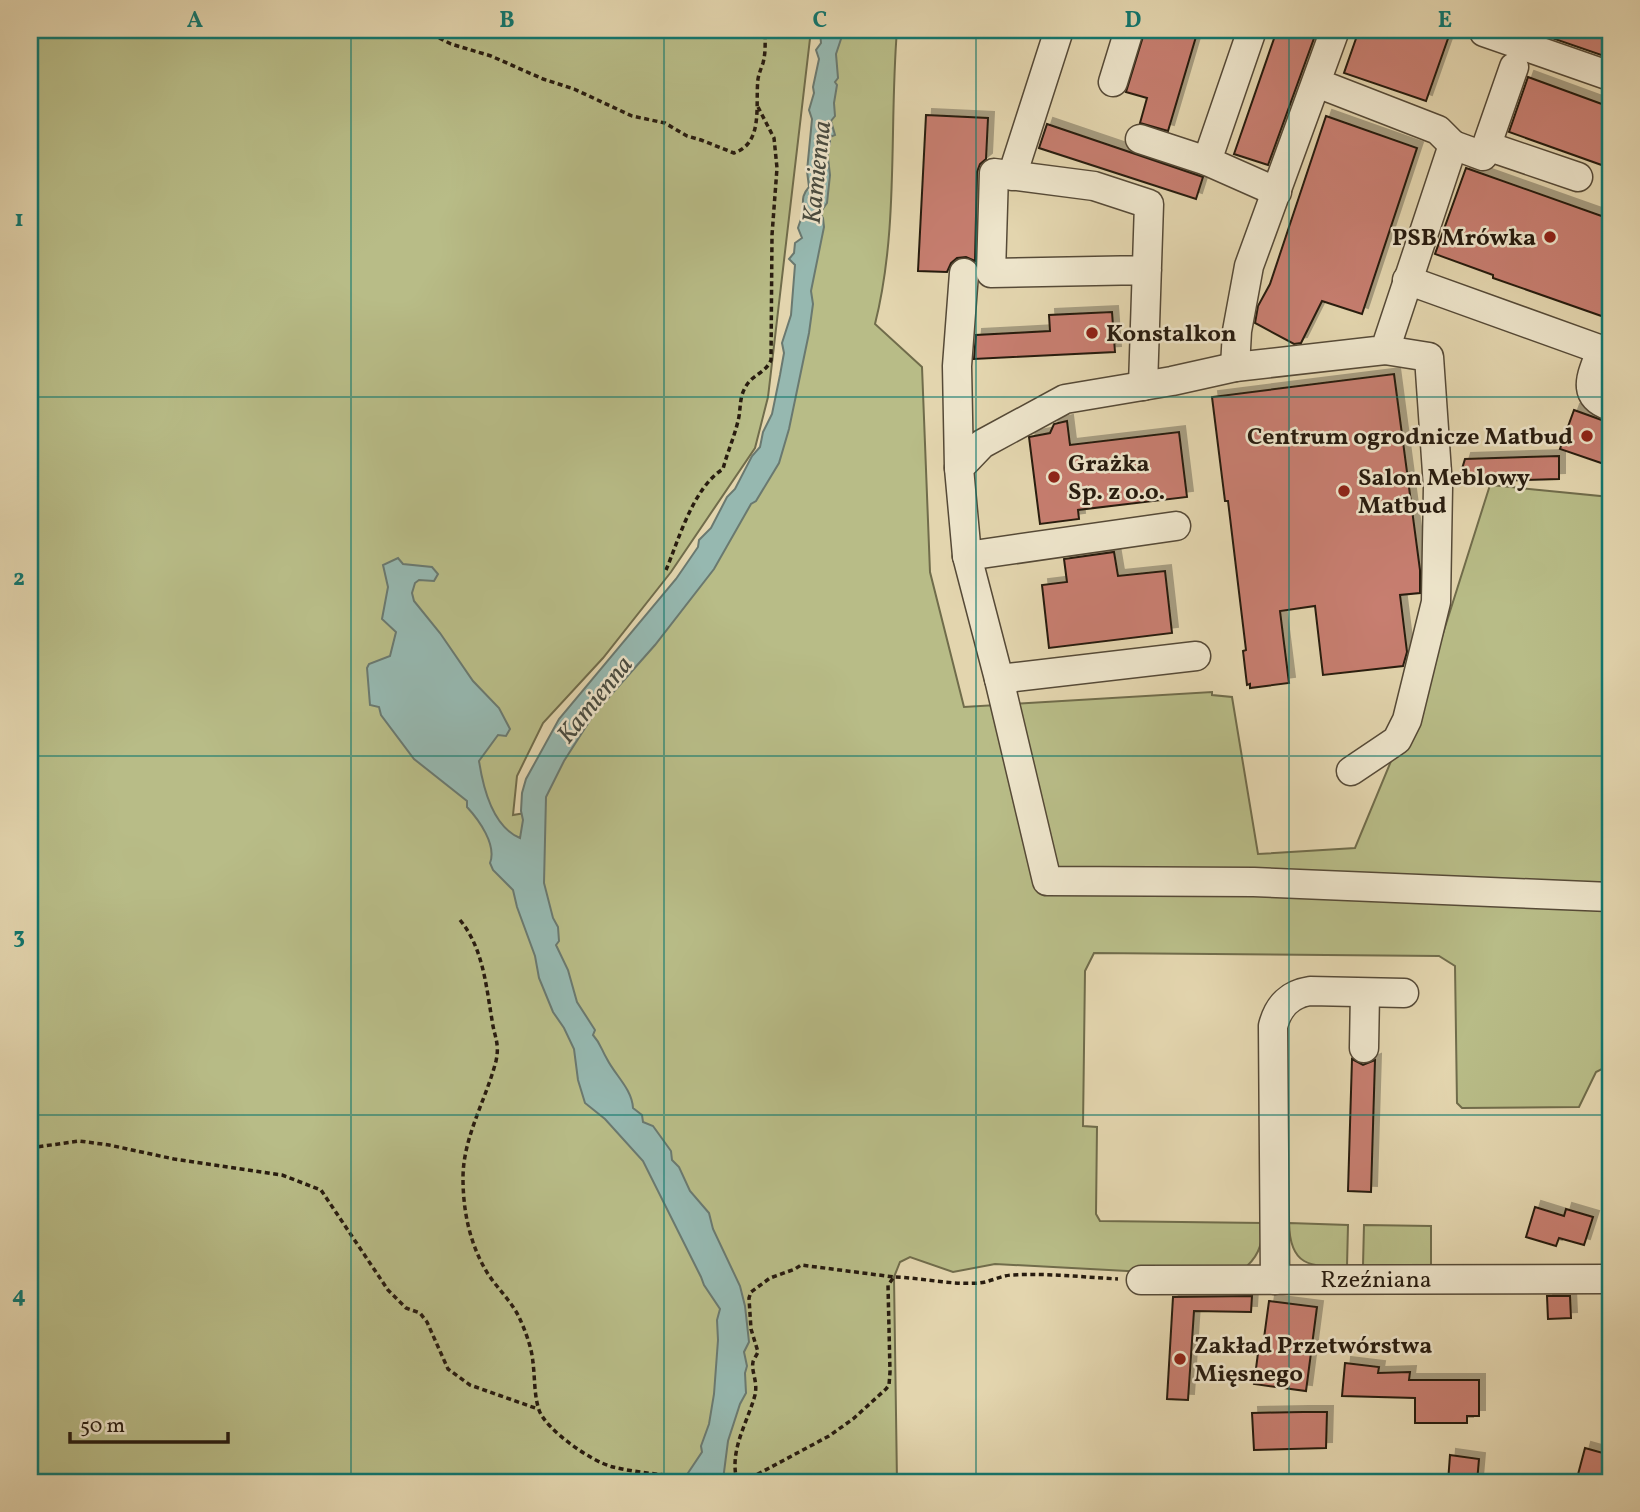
<svg xmlns="http://www.w3.org/2000/svg" width="1640" height="1512" viewBox="0 0 1640 1512" font-family="Vollkorn,serif">
	<style>
		.green { fill: #b8bc87; stroke: #706c4b; stroke-width: 2 }
		.water { fill: #96b8b0; stroke: #6a7970; stroke-width: 2 }
		.building { fill: #c77e6f; stroke: #271b0f; stroke-width: 2; filter: url(#shadow) }
		.lines { fill: none; stroke-linecap: round; stroke-linejoin: round }
		.minor-casing { stroke: #564a37; stroke-width: 31 }
		.path { stroke: #271b0f; stroke-width: 3.5; stroke-dasharray: 5 3.5; stroke-linecap: butt }
		.minor { stroke: #ede4ca; stroke-width: 28 }
		.grid { fill: none; stroke: #0f766e; stroke-width: 2; stroke-opacity: 0.55 }
		.poi-dot { fill: #8f2418; stroke: #ede4ca; stroke-width: 2.5 }
		.labels { text-anchor: middle; stroke-width: 5; stroke-linejoin: round; paint-order: stroke }
		.poi-label { font-size: 24px; font-weight: bold; fill: #271b0f; stroke: #ede4ca; text-anchor: start }
		.street-label { font-size: 24px; fill: #271b0f; stroke: #ede4ca }
		.water-label { font-size: 26px; font-style: italic; fill: #484a3f; stroke: #ede4ca }
		.neatline { fill: none; stroke: #0f766e; stroke-width: 2.5 }
		.grid-label { font-size: 23px; text-anchor: middle; font-weight: bold; fill: #0f766e }
	</style>
	<defs>
		<filter id="shadow"><feDropShadow dx="6" dy="-6" stdDeviation="0" flood-color="#0004"/></filter>
	</defs>
	<rect width="100%" height="100%" fill="#e3d5ae"/>
	<filter id="stains"><feTurbulence type="fractalNoise" baseFrequency=".00286" numOctaves="4"/><feColorMatrix values="0 0 0 0 .2 0 0 0 0 .09 0 0 0 0 .02 0 0 0 .5 -.17"/></filter>
	<radialGradient id="worn" r=".72"><stop offset=".6" stop-color="#630" stop-opacity="0"/><stop offset="1" stop-color="#630" stop-opacity=".3"/></radialGradient>
	<!-- green -->
	<g class="green">
		<path d="M 30,30 L 811,30 L 768,397 L 755,448 L 671,572 L 603,658 L 543,723 L 517,776 L 513,815 L 537,811 L 548,769 L 774,453 L 834,30 L 897,30 C 889,127 899,229 875,324 L 922,367 L 930,572 L 964,707 L 1212,692 L 1212,695 L 1232,697 L 1258,854 L 1355,848 L 1440,643 L 1490,485 L 1610,497 L 1610,1065 L 1596,1072 L 1579,1107 L 1462,1108 L 1457,1103 L 1455,966 L 1439,956 L 1094,953 L 1085,971 L 1083,1126 L 1097,1127 L 1096,1214 L 1100,1221 L 1263,1223 C 1262,1241 1261,1253 1247,1266 L 1146,1272 L 995,1264 L 953,1272 L 910,1257 L 900,1262 L 894,1277 L 897,1482 L 30,1482 Z"/>
		<path d="M 1289,1223 L 1348,1225 L 1347,1266 C 1309,1267 1290,1266 1289,1223 Z"/>
		<polygon points="1364,1225 1431,1226 1431,1267 1363,1266"/>
	</g>
	<!-- water -->
	<path class="water" d="M 822,30 L 844,30 L 836,54 L 838,78 L 835,82 L 837,85 L 834,103 L 835,116 L 831,121 L 835,135 L 830,137 L 830,144 L 827,149 L 830,175 L 827,203 L 820,213 L 823,218 L 824,227 L 811,291 L 813,304 L 809,333 L 789,429 L 779,463 L 756,501 L 751,504 L 714,569 L 655,645 L 594,714 L 564,761 L 546,797 L 544,883 L 553,918 L 558,927 L 559,941 L 556,945 L 568,970 L 577,1002 L 595,1030 L 593,1035 C 601,1044 601,1049 607,1059 C 615,1075 632,1089 633,1108 L 642,1115 L 643,1122 L 653,1126 L 671,1151 L 672,1160 L 679,1167 L 690,1191 L 709,1213 L 713,1229 L 740,1286 L 745,1306 L 749,1342 L 744,1352 L 747,1366 L 745,1373 L 746,1393 L 740,1404 L 728,1441 L 723,1480 L 722,1482 L 682,1482 L 702,1452 L 701,1446 L 709,1424 L 714,1394 L 718,1340 L 717,1320 L 720,1309 L 704,1285 L 701,1277 L 643,1161 L 605,1119 L 585,1103 L 578,1080 L 574,1049 L 564,1028 L 553,1012 L 539,978 L 535,956 L 517,907 L 513,890 L 493,870 L 490,863 C 497,845 479,820 467,807 L 467,801 L 414,759 L 381,715 L 379,707 L 370,705 L 367,668 L 369,664 L 390,656 L 396,632 L 382,619 L 388,587 L 383,565 L 398,558 L 403,564 L 432,567 L 438,574 L 434,581 L 419,580 L 415,583 L 412,593 L 414,601 L 440,633 L 473,681 L 499,708 L 510,729 L 506,736 L 498,735 L 479,761 C 483,787 493,827 520,838 L 523,820 L 521,811 L 522,793 L 526,779 L 559,719 L 676,579 L 698,547 L 699,540 L 711,528 L 727,497 L 735,489 L 752,456 L 760,447 L 763,432 L 772,414 L 780,375 L 784,353 L 782,343 L 791,315 L 795,265 L 789,259 L 794,253 L 795,243 L 802,238 L 798,228 C 799,224 801,220 802,216 C 805,204 799,198 809,187 L 807,171 L 812,119 L 809,110 L 814,93 L 813,87 L 819,59 L 816,50 L 821,43 L 820,32 Z"/>
	<!-- building -->
	<g class="building">
		<polygon points="1145,30 1198,30 1168,131 1140,123 1147,98 1126,92"/>
		<polygon points="1277,30 1317,30 1268,165 1234,154"/>
		<polygon points="1359,30 1451,30 1426,101 1344,73"/>
		<polygon points="1549,30 1610,30 1610,47 1607,57 1546,36"/>
		<polygon points="1528,77 1610,107 1610,168 1509,132"/>
		<polygon points="926,115 988,118 986,159 980,164 977,172 975,261 966,257 957,258 951,263 947,272 918,271"/>
		<polygon points="1326,116 1417,148 1362,314 1322,301 1301,343 1294,344 1255,323 1258,306 1270,284"/>
		<polygon points="1047,124 1203,177 1196,199 1039,148"/>
		<polygon points="1466,168 1610,219 1610,319 1493,278 1493,275 1435,254"/>
		<polygon points="1112,312 1115,352 974,359 976,335 1050,331 1049,315"/>
		<polygon points="1394,374 1420,570 1420,593 1400,595 1407,652 1403,666 1323,675 1315,606 1280,611 1289,683 1250,688 1250,684 1247,685 1243,651 1246,650 1228,501 1225,501 1212,397"/>
		<polygon points="1574,410 1610,423 1610,466 1560,449"/>
		<polygon points="1067,421 1070,445 1179,432 1187,497 1078,510 1079,519 1040,524 1029,437 1050,433 1054,424"/>
		<polygon points="1559,456 1559,479 1458,482 1465,459"/>
		<polygon points="1114,552 1118,576 1165,571 1172,633 1049,648 1042,585 1067,582 1064,559"/>
		<polygon points="1352,1059 1363,1065 1375,1060 1371,1192 1348,1191"/>
		<polygon points="1535,1207 1564,1216 1566,1209 1593,1217 1584,1245 1559,1238 1556,1246 1526,1237"/>
		<polygon points="1252,1296 1251,1312 1194,1311 1188,1400 1167,1399 1173,1297"/>
		<polygon points="1547,1296 1570,1296 1571,1318 1548,1319"/>
		<polygon points="1269,1301 1317,1307 1306,1391 1254,1384 1258,1353 1262,1353"/>
		<polygon points="1345,1363 1379,1367 1378,1373 1410,1372 1409,1380 1479,1380 1479,1416 1467,1416 1467,1423 1415,1423 1415,1398 1342,1396"/>
		<polygon points="1303,1412 1327,1412 1326,1448 1254,1450 1252,1413"/>
		<polygon points="1585,1448 1610,1455 1606,1482 1576,1482"/>
		<polygon points="1450,1455 1479,1459 1477,1482 1448,1482"/>
	</g>
	<g class="lines">
		<!-- minor casing -->
		<g class="minor-casing">
			<g id="minor">
				<polyline points="1252,30 1207,161 1277,192"/>
				<polyline points="1483,30 1484,32 1610,76"/>
				<polyline points="1113,82 1129,30"/>
				<polyline points="1317,83 1438,130 1453,145 1385,350 1235,367 1237,331 1249,266 1335,30"/>
				<polyline points="1140,139 1207,161"/>
				<polyline points="1453,145 1483,156 1514,67"/>
				<polyline points="1487,146 1578,177"/>
				<polyline points="1012,176 1059,30"/>
				<polyline points="1407,280 1610,353"/>
				<path d="M 1601,350 C 1593,374 1579,395 1610,406"/>
				<polyline points="1235,367 1172,381 1065,399 982,444 959,468 967,556 999,679 1047,881 1254,882 1610,897"/>
				<polyline points="1143,386 1149,204 1094,186 994,173 991,273 1147,270"/>
				<polyline points="959,468 957,366 964,273"/>
				<polyline points="967,556 1176,526"/>
				<polyline points="999,679 1196,656"/>
				<polyline points="1351,771 1397,740 1407,720 1436,602 1438,487 1429,357 1385,350"/>
				<polyline points="1364,1048 1365,993"/>
				<polyline points="1141,1280 1610,1279"/>
				<path d="M 1275,1280 L 1273,1026 C 1278,1006 1290,994 1310,991 L 1404,993"/>
			</g>
		</g>
		<!-- path -->
		<g class="path">
			<path d="M 424,30 L 451,44 L 491,56 L 543,79 L 574,89 L 632,116 L 665,123 L 687,136 L 701,140 L 734,153 C 764,143 755,105 758,79 C 759,73 761,69 763,63 C 766,52 765,41 765,30"/>
			<path d="M 666,570 C 679,539 693,488 723,469 C 727,453 734,438 738,421 C 741,410 739,398 745,388 C 751,375 766,373 771,360 L 772,235 L 777,168 L 774,138 L 758,107"/>
			<path d="M 460,920 C 483,948 486,985 492,1020 C 494,1036 500,1043 496,1061 C 486,1100 463,1137 463,1178 C 463,1212 470,1245 488,1274 C 498,1289 511,1301 519,1317 C 525,1330 532,1348 533,1363 C 535,1378 534,1395 539,1410 C 546,1430 592,1462 613,1467 C 634,1472 655,1474 676,1476"/>
			<polyline points="30,1148 79,1141 109,1145 174,1159 282,1175 321,1190 388,1290 406,1308 420,1313 427,1322 448,1369 470,1385 538,1409"/>
			<path d="M 725,1481 L 745,1481 L 829,1436 L 853,1419 L 886,1389 L 889,1385 L 890,1372 L 888,1285 L 894,1277 C 923,1278 950,1285 979,1283 C 990,1282 1000,1276 1011,1275 C 1047,1273 1082,1277 1118,1279"/>
			<path d="M 737,1481 C 729,1450 747,1424 755,1395 C 758,1381 751,1372 753,1362 C 754,1358 757,1355 758,1352 L 751,1329 L 749,1298 L 751,1292 L 770,1278 L 795,1269 L 801,1265 L 894,1277"/>
		</g>
		<!-- minor -->
		<use href="#minor" class="minor"/>
	</g>
	<!-- grid -->
	<path class="grid" d="M 351,30 L 351,1482M 664,30 L 664,1482M 976,30 L 976,1482M 1289,30 L 1289,1482M 30,397 L 1610,397M 30,756 L 1610,756M 30,1115 L 1610,1115"/>
	<!-- markers -->
	<g class="poi-dot">
		<circle cx="1550" cy="237" r="7"/>
		<circle cx="1092" cy="333" r="7"/>
		<circle cx="1587" cy="436" r="7"/>
		<circle cx="1054" cy="477" r="7"/>
		<circle cx="1344" cy="491" r="7"/>
		<circle cx="1180" cy="1359" r="7"/>
	</g>
	<g class="labels">
		<!-- poi labels -->
		<g class="poi-label">
			<text x="1536" y="245" text-anchor="end">PSB Mrówka</text>
			<text x="1106" y="341">Konstalkon</text>
			<text x="1573" y="444" text-anchor="end">Centrum ogrodnicze Matbud</text>
			<text x="1068" y="471">Grażka<tspan x="1068" dy="28">Sp. z o.o.</tspan></text>
			<text x="1358" y="485">Salon Meblowy<tspan x="1358" dy="28">Matbud</tspan></text>
			<text x="1194" y="1353">Zakład Przetwórstwa<tspan x="1194" dy="28">Mięsnego</tspan></text>
		</g>
		<!-- street labels -->
		<g class="street-label">
			<text x="1376" y="1287">Rzeźniana</text>
		</g>
		<!-- water labels -->
		<g class="water-label">
			<text transform="translate(816 172) rotate(-84)" y="9">Kamienna</text>
			<text transform="translate(594 699) rotate(-51)" y="9">Kamienna</text>
		</g>
	</g>
	<!-- margin -->
	<rect width="1640" height="1512" fill="none" stroke="#e3d5ae" stroke-width="77"/>
	<!-- scale -->
	<path d="M70 1432v10h158v-10" fill="none" stroke="#271b0f" stroke-width="3.5"/>
	<text x="80" y="1432" font-size="21" fill="#271b0f" stroke="#ede4ca" stroke-width="5" paint-order="stroke">50 m</text>
	<rect x="38" y="38" width="1564" height="1436" class="neatline"/>
	<g class="grid-label">
		<text x="195" y="27">A</text>
		<text x="507" y="27">B</text>
		<text x="820" y="27">C</text>
		<text x="1133" y="27">D</text>
		<text x="1445" y="27">E</text>
		<text x="19" y="226">1</text>
		<text x="19" y="585">2</text>
		<text x="19" y="943">3</text>
		<text x="19" y="1302">4</text>
	</g>
	<rect width="100%" height="100%" filter="url(#stains)"/>
	<rect width="100%" height="100%" fill="url(#worn)"/>
</svg>
